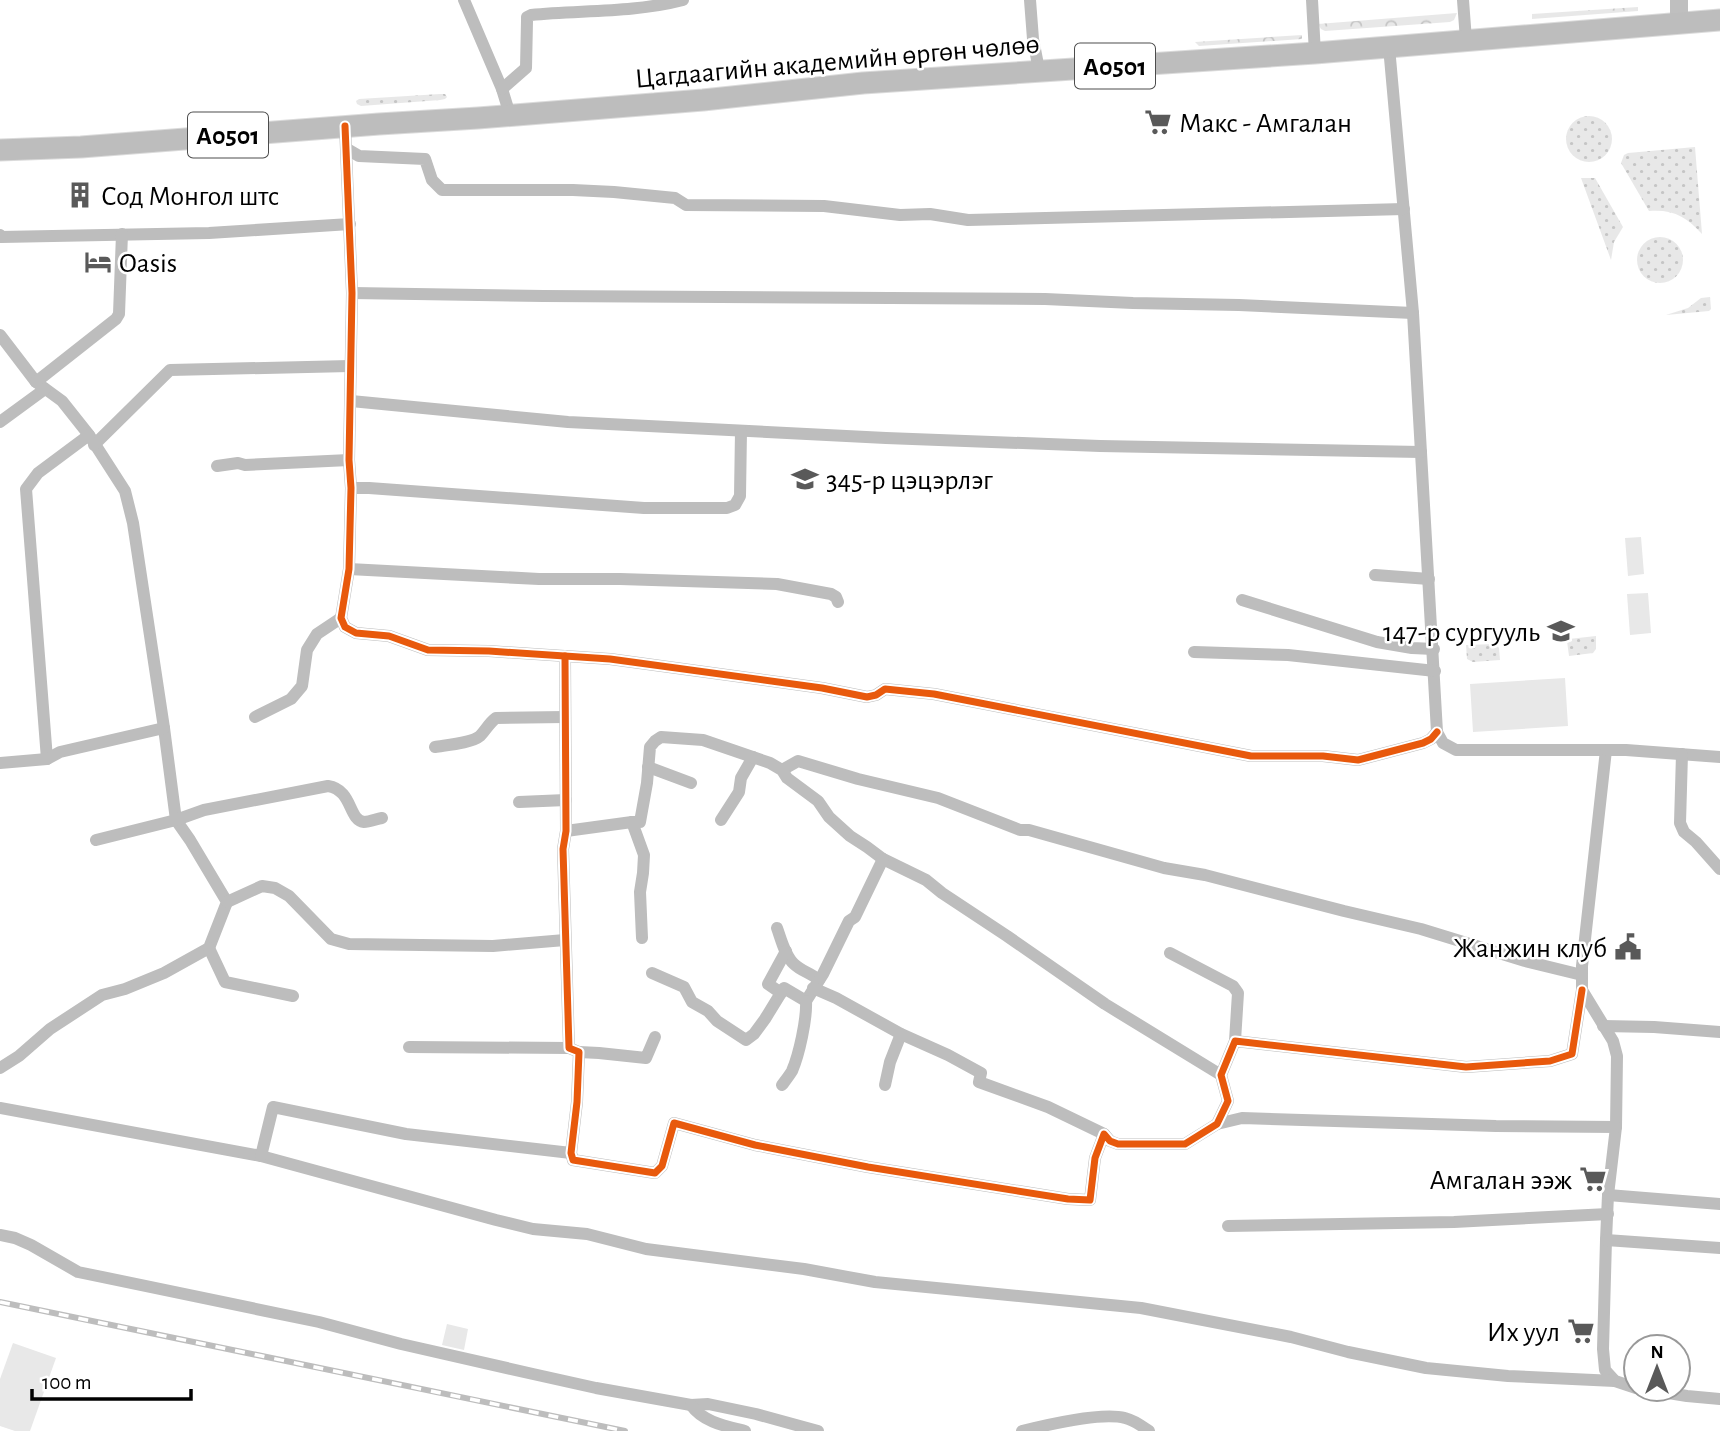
<svg xmlns="http://www.w3.org/2000/svg" width="1720" height="1431" viewBox="0 0 1720 1431" font-family="'Alegreya Sans',sans-serif">
	<style>
		.green { fill: url(#green-dots) }
		.forest { fill: url(#forest-crowns) }
		.pitch { fill: #e8e8e8 }
		.lines { fill: none; stroke-linecap: round; stroke-linejoin: round }
		.trunk-casing { stroke: #dbdbdb; stroke-width: 23 }
		.minor { stroke: #bdbdbd; stroke-width: 12 }
		.secondary { stroke: #bfbfbf; stroke-width: 18 }
		.trunk { stroke: #bdbdbd; stroke-width: 21 }
		.rail-casing { stroke: #bdbdbd; stroke-width: 6 }
		.rail { stroke: #fff; stroke-width: 3.5; stroke-dasharray: 10; stroke-linecap: butt }
		.cycleway-casing { stroke: #fff; stroke-width: 11 }
		.cycleway { stroke: #e8590c; stroke-width: 7 }
		.labels { text-anchor: middle; stroke-width: 5; stroke-linejoin: round; paint-order: stroke }
		.shield { fill: #fff; stroke: #4c4c4c; stroke-width: 2 }
		.shield-label { font-size: 26px; font-weight: bold; fill: #000 }
		.street-label { font-size: 28px; fill: #000; stroke: #fff }
		.poi-label { font-size: 28px; fill: #000; stroke: #fff; text-anchor: start }
	</style>
	<defs>
		<pattern id="green-dots" width="8" height="8" patternUnits="userSpaceOnUse" patternTransform="scale(1.75)"><rect width="8" height="8" fill="#e8e8e8"/><path d="M2 2h.1M6 6h.1" fill="none" stroke="#c5c5c5" stroke-width="1.8" stroke-linecap="round"/></pattern>
		<pattern id="forest-crowns" width="20" height="18" patternUnits="userSpaceOnUse" patternTransform="scale(1.75)"><rect width="20" height="18" fill="#e8e8e8"/><path d="M2 6a3 3 0 1 1 6 0M12 15a3 3 0 1 1 6 0" fill="none" stroke="#c5c5c5"/></pattern>
	</defs>
	<rect width="100%" height="100%" fill="#fff"/>
	<!-- green -->
	<g class="green">
		<polygon points="440,94 445,94 447,97 445,99 440,100 361,106 357,104 356,101 359,99"/>
		<circle cx="1589" cy="139" r="23"/>
		<path d="M 1695,147 L 1702,234 C 1687,217 1673,209 1649,211 L 1621,163 L 1624,155 L 1628,153 Z"/>
		<polygon points="1581,178 1595,178 1623,227 1614,242 1611,260"/>
		<circle cx="1660" cy="260" r="23"/>
		<polygon points="1710,297 1711,309 1709,311 1666,315 1688,308 1701,298"/>
		<polygon points="1596,636 1596,649 1593,653 1569,656 1567,641 1569,639"/>
		<polygon points="1496,644 1499,648 1500,660 1473,662 1467,659 1466,645"/>
	</g>
	<!-- forest -->
	<g class="forest">
		<polygon points="1638,7 1638,11 1532,19 1532,14"/>
		<polygon points="1457,13 1454,20 1450,22 1325,31 1321,29 1318,24"/>
		<polygon points="1302,35 1302,39 1199,46 1195,42"/>
	</g>
	<!-- pitch -->
	<g class="pitch">
		<polygon points="1641,537 1644,574 1628,576 1625,538"/>
		<polygon points="1648,593 1651,633 1630,635 1627,594"/>
		<polygon points="1565,678 1568,726 1473,732 1470,684"/>
		<polygon points="447,1324 468,1329 464,1350 442,1345"/>
		<polygon points="13,1343 56,1358 30,1431 15,1431 0,1426 0,1379"/>
	</g>
	<g class="lines">
		<!-- trunk casing -->
		<g class="trunk-casing">
			<polyline id="trunk" points="0,150 81,147 379,124 478,118 703,100 863,83 1315,53 1720,20"/>
		</g>
		<!-- minor -->
		<g class="minor">
			<polyline points="464,0 502,89 510,115"/>
			<polyline points="1030,0 1033,39 1039,70"/>
			<polyline points="1312,0 1315,53"/>
			<polyline points="1463,0 1466,40"/>
			<polyline points="1389,47 1413,313 1437,732 1443,743 1456,750 1606,750 1582,966 1582,990 1613,1041 1617,1056 1616,1127 1608,1195 1606,1240 1603,1349 1605,1370 1615,1381 1636,1388"/>
			<path d="M 502,89 L 526,68 L 527,21 L 527,17 L 531,15 C 582,10 633,13 683,0"/>
			<polyline points="345,126 352,293 349,460 351,488 349,569 341,618 345,627 356,633 389,636 428,650 489,651 610,659 822,688 867,697 876,695 885,689 934,694 1251,756 1323,756 1358,760 1423,743 1431,739 1437,732"/>
			<polyline points="347,149 359,156 425,159 432,180 442,190 573,190 614,192 675,198 686,205 824,206 900,215 930,214 968,220 1404,209"/>
			<polyline points="0,235 1,237 209,233 350,224"/>
			<polyline points="352,293 544,296 1045,299 1133,303 1239,305 1413,313"/>
			<polyline points="0,335 36,382 62,401 89,435 125,491 133,523 164,728 176,820 190,840 227,902 209,948 164,973 125,989 102,995 50,1029 19,1056 0,1068"/>
			<polyline points="36,382 116,319 119,314 122,234"/>
			<polyline points="351,401 568,422 886,438 1100,446 1421,452"/>
			<polyline points="0,422 45,389"/>
			<polyline points="94,445 170,370 350,366"/>
			<polyline points="217,466 238,463 245,465 349,460"/>
			<polyline points="351,488 369,488 644,508 727,508 735,505 740,496 741,431"/>
			<polyline points="349,569 539,579 620,579 777,584 831,594 836,597 838,602"/>
			<polyline points="1375,575 1429,579"/>
			<polyline points="1242,600 1377,642 1412,648 1434,649"/>
			<polyline points="1194,652 1288,655 1435,671"/>
			<polyline points="565,656 566,831 563,849 569,1048 579,1052 577,1102 571,1153 573,1160 655,1173 662,1166 674,1123 755,1145 868,1167 1068,1199 1090,1200 1095,1158 1104,1134 1110,1141 1118,1144 1185,1144 1217,1124 1228,1101 1221,1075 1235,1041 1466,1067 1550,1061 1572,1054 1582,990"/>
			<polyline points="255,717 291,699 302,686 307,650 317,634 341,618"/>
			<path d="M 435,747 C 447,745 472,743 480,736 C 486,730 489,723 496,718 L 565,717"/>
			<polyline points="1606,750 1626,750 1720,757"/>
			<polyline points="1682,754 1680,823 1684,832 1696,842 1720,869"/>
			<polyline points="47,759 26,489 38,473 89,435"/>
			<polyline points="0,763 47,759 60,752 164,728"/>
			<polyline points="648,767 691,783"/>
			<polyline points="782,770 798,761 858,779 938,798 1020,830 1029,830 1164,868 1205,875 1344,911 1421,929 1525,961 1582,975"/>
			<polyline points="519,802 566,800"/>
			<polyline points="721,820 739,792 741,778 753,757"/>
			<polyline points="566,831 632,822"/>
			<path d="M 96,840 L 176,820 L 204,810 L 328,786 C 353,790 348,820 364,822 C 370,822 376,819 382,818"/>
			<polyline points="227,902 262,886 275,888 289,896 331,939 349,944 493,946 565,940"/>
			<path d="M 777,928 C 781,939 785,956 794,964 C 801,971 811,973 819,980"/>
			<polyline points="642,938 640,892 643,873 644,855 632,822 640,822 647,783 650,747 655,741 661,737 703,740 770,763 782,770 787,778 818,801 829,817 850,836 867,847 883,859 926,880 942,893 1007,936 1105,1004 1221,1075"/>
			<polyline points="209,948 225,982 293,996"/>
			<polyline points="1170,953 1233,986 1238,993 1235,1041"/>
			<polyline points="652,973 684,987 692,1002 708,1011 717,1021 746,1040 754,1034 765,1019 784,988 806,1001 823,974 849,921 855,917 883,859"/>
			<polyline points="813,988 836,998 901,1034 948,1055 981,1073 979,1082 1048,1107 1104,1134"/>
			<polyline points="781,993 768,984 786,951"/>
			<polyline points="1603,1026 1654,1027 1720,1032"/>
			<polyline points="409,1047 569,1048"/>
			<polyline points="579,1052 599,1053 646,1058 655,1037"/>
			<path d="M 782,1085 C 785,1081 789,1076 792,1071 C 799,1055 807,1019 806,1001"/>
			<polyline points="885,1085 890,1062 901,1034"/>
			<polyline points="0,1108 261,1156 496,1220 533,1229 587,1234 646,1249 804,1269 875,1282 1141,1308 1291,1337 1348,1352 1426,1368 1508,1376 1615,1381"/>
			<polyline points="1217,1124 1242,1118 1496,1126 1616,1127"/>
			<polyline points="261,1156 273,1107 406,1134 571,1153"/>
			<polyline points="1608,1195 1720,1204"/>
			<polyline points="1228,1226 1454,1222 1608,1214"/>
			<polyline points="0,1235 15,1238 31,1245 78,1272 319,1322 401,1344 533,1374 596,1388 691,1405 708,1404 756,1414 818,1431"/>
			<polyline points="1606,1240 1720,1248"/>
			<polyline points="1644,1389 1687,1396 1720,1399"/>
			<path d="M 691,1405 C 703,1422 725,1426 745,1431"/>
			<path d="M 1022,1431 C 1046,1425 1102,1412 1125,1418 C 1134,1420 1142,1426 1149,1431"/>
		</g>
		<!-- secondary -->
		<polyline class="secondary" points="1679,0 1679,23"/>
		<!-- trunk -->
		<use href="#trunk" class="trunk"/>
		<!-- rail casing -->
		<g class="rail-casing">
			<polyline id="rail" points="0,1302 625,1431"/>
		</g>
		<!-- rail -->
		<use href="#rail" class="rail"/>
		<!-- cycleway casing -->
		<g class="cycleway-casing">
			<g id="cycleway">
				<polyline points="345,126 352,293 349,460 351,488 349,569 341,618 345,627 356,633 389,636 428,650 489,651 610,659 822,688 867,697 876,695 885,689 934,694 1251,756 1323,756 1358,760 1423,743 1431,739 1437,732"/>
				<polyline points="565,656 566,831 563,849 569,1048 579,1052 577,1102 571,1153 573,1160 655,1173 662,1166 674,1123 755,1145 868,1167 1068,1199 1090,1200 1095,1158 1104,1134 1110,1141 1118,1144 1185,1144 1217,1124 1228,1101 1221,1075 1235,1041 1466,1067 1550,1061 1572,1054 1582,990"/>
			</g>
		</g>
		<!-- cycleway -->
		<use href="#cycleway" class="cycleway"/>
	</g>
	<!-- icons -->
	<defs>
		<g id="supermarket-bare" transform="scale(2.1)"><path d="M-6-5.5h2.5l.6 2H6L4.5 2H-2.5L-4.4-4H-6ZM-1.5 3.2a1.3 1.3 0 1 0 .1 0ZM3 3.2a1.3 1.3 0 1 0 .1 0Z" fill="#595959" stroke="#fff" stroke-width="2.5" paint-order="stroke"/></g>
		<g id="building-bare" transform="scale(2.1)"><path d="M-4-6H4V6H1V3H-1V6H-4ZM-2.5-4.3h1.7v1.8h-1.7ZM.8-4.3h1.7v1.8H.8ZM-2.5-1h1.7V.8h-1.7ZM.8-1h1.7V.8H.8Z" fill="#595959" stroke="#fff" stroke-width="2.5" paint-order="stroke"/></g>
		<g id="hotel-bare" transform="scale(2.1)"><path d="M-6-4.5h1.5V1H6V5H4.5V3h-9V5H-6ZM-4 0a1.8 1.8 0 1 1 3.6 0ZM.5 0V-2.5h3Q6-2.5 6 0Z" fill="#595959" stroke="#fff" stroke-width="2.5" paint-order="stroke"/></g>
		<g id="school-bare" transform="scale(2.1)"><path d="M0-5L7-2L0 1L-7-2ZM-4 1L0 2.5L4 1V4Q0 6-4 4Z" fill="#595959" stroke="#fff" stroke-width="2.5" paint-order="stroke"/></g>
		<g id="civic-bare" transform="scale(2.1)"><path d="M-.6-6.5H3V-4.5H.6V-3L4-1V1h2V6H-6V1h2V-1L-.6-3ZM-1.2 2.5V6h2.4V2.5Z" fill="#595959" stroke="#fff" stroke-width="2.5" paint-order="stroke"/></g>
	</defs>
	<g fill-rule="evenodd">
		<use href="#supermarket-bare" x="1158" y="122"/>
		<use href="#building-bare" x="80" y="195"/>
		<use href="#hotel-bare" x="98" y="262"/>
		<use href="#school-bare" x="805" y="479"/>
		<use href="#school-bare" x="1561" y="631"/>
		<use href="#civic-bare" x="1628" y="947"/>
		<use href="#supermarket-bare" x="1593" y="1179"/>
		<use href="#supermarket-bare" x="1581" y="1331"/>
	</g>
	<g class="labels">
		<!-- shield labels -->
		<g class="shield">
			<rect x="1075" y="43.5" width="80" height="45" rx="5"/>
			<rect x="188" y="112.5" width="80" height="45" rx="5"/>
		</g>
		<g class="shield-label">
			<text x="1115" y="75">A0501</text>
			<text x="228" y="144">A0501</text>
		</g>
		<!-- street labels -->
		<g class="street-label">
			<text transform="translate(837 60) rotate(-5)" y="10">Цагдаагийн академийн өргөн чөлөө</text>
		</g>
		<!-- poi labels -->
		<g class="poi-label">
			<text x="1179" y="132">Макс - Амгалан</text>
			<text x="101" y="205">Сод Монгол штс</text>
			<text x="119" y="272">Oasis</text>
			<text x="826" y="489">345-р цэцэрлэг</text>
			<text x="1540" y="641" text-anchor="end">147-р сургууль</text>
			<text x="1607" y="957" text-anchor="end">Жанжин клуб</text>
			<text x="1572" y="1189" text-anchor="end">Амгалан ээж</text>
			<text x="1560" y="1341" text-anchor="end">Их уул</text>
		</g>
	</g>
	<!-- north arrow -->
	<g transform="translate(1657 1368)"><circle r="33" fill="#ffffff" stroke="#999999" stroke-width="2"/>
	<path d="M0-5L12 26L0 18L-12 26Z" fill="#595959"/>
	<text y="-10" font-size="19" font-weight="bold" text-anchor="middle" fill="#000000">N</text>
	</g>
	<!-- scale -->
	<path d="M32 1389v10h159v-10" fill="none" stroke="#000000" stroke-width="3.5"/>
	<text x="42" y="1389" font-size="21" fill="#000000" stroke="#ffffff" stroke-width="5" paint-order="stroke">100 m</text>
</svg>
